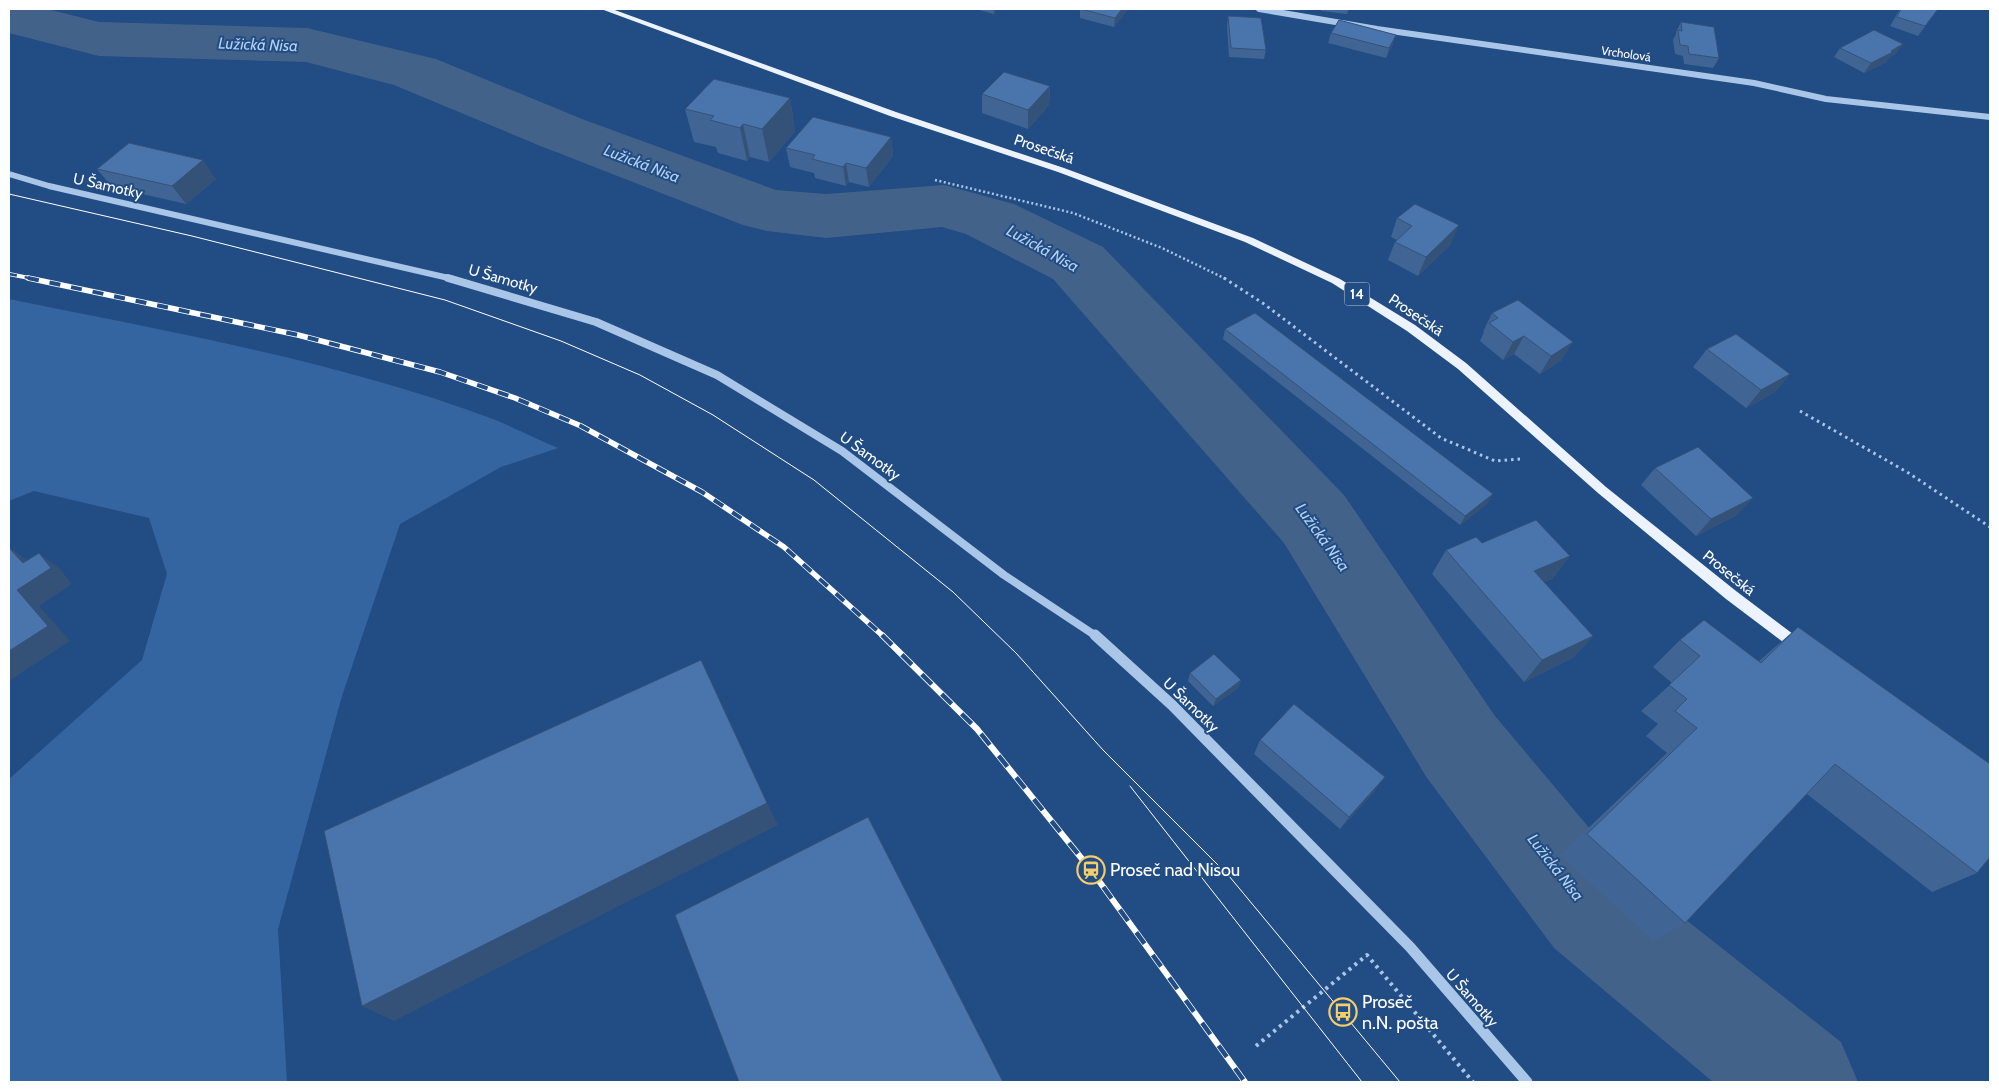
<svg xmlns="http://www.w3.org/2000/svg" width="1999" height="1091" viewBox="0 0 1999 1091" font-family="Cabin,sans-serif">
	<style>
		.green { fill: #3565a1 }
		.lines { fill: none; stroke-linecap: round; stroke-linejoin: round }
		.river { fill: #43628a; fill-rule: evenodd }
		.path-far2 { stroke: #a9c6e9; stroke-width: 2.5; stroke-dasharray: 2 2.5; stroke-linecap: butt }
		.path-far1 { stroke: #a9c6e9; stroke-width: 3; stroke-dasharray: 2.5 4; stroke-linecap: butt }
		.path { stroke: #a9c6e9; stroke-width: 4; stroke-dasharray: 3 4.5; stroke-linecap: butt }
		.minor-far2 { stroke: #a9c6e9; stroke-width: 6 }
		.minor-far1 { stroke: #a9c6e9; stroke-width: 8 }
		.minor { stroke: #a9c6e9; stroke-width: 11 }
		.major { fill: #ecf3fe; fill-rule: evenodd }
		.tram { stroke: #fff; stroke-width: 1 }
		.rail-far2-casing { stroke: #fff; stroke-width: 4 }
		.rail-far1-casing { stroke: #fff; stroke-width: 5.5 }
		.rail-casing { stroke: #fff; stroke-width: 6 }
		.rail-far2 { stroke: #214c84; stroke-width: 2.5; stroke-dasharray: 8; stroke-linecap: butt }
		.rail-far1 { stroke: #214c84; stroke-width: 4; stroke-dasharray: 11; stroke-linecap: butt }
		.rail { stroke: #214c84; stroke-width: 4.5; stroke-dasharray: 14; stroke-linecap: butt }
		.wall { fill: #406594 }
		.shaded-wall { fill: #345278 }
		.building { fill: #4a75ac; stroke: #345278 }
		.labels { text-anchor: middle; stroke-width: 4; stroke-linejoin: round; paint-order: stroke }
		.far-street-label { font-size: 12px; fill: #fff; stroke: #214c84 }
		.shield { fill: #214c84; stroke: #bcc9da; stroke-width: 1 }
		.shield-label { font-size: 14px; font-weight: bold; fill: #fff }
		.street-label { font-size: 15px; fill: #fff; stroke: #214c84 }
		.water-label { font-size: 16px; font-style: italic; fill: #b5d0f0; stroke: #214c84 }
		.near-poi-label { font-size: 18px; fill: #fff; stroke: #214c84; text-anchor: start }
	</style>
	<rect width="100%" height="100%" fill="#214c84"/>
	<!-- green -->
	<path class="green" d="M 9,299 C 171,332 337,361 493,419 C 515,428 537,439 558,448 L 501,467 L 400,524 L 342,696 L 278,929 L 287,1082 L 9,1082 L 9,779 L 142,660 L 167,574 L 149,518 L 34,491 L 9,501 Z"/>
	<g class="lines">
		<!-- river -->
		<polygon class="river" points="9,9 47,9 99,22 307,28 436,59 582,119 776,190 826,194 944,185 1014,204 1103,247 1344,495 1495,716 1628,874 1841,1042 1858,1082 1713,1082 1554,948 1427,778 1284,543 1053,279 966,234 942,227 826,238 767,231 743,225 538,145 394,85 306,62 99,56 9,33"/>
		<!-- path-far2 -->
		<polyline class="path-far2" points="935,180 1073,213 1162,248 1226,279"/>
		<!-- path-far1 -->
		<g class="path-far1">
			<polyline points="1224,278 1264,304 1441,438 1495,461 1520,459"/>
			<polyline points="1800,411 1907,472 1990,527"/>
		</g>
		<!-- path -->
		<polyline class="path" points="1256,1046 1367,955 1473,1082"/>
		<!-- minor-far2 -->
		<g class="minor-far2">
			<polyline points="1259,9 1377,29 1754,83 1826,99 1990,117"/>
			<polyline points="9,174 49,186 453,279"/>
		</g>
		<!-- minor-far1 -->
		<polyline class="minor-far1" points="448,278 596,322 717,375 842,451 1004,575 1096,636"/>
		<!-- minor -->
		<polyline class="minor" points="1095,635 1172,705 1410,947 1527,1082"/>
		<!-- major -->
		<polygon class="major" points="601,9 612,9 896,112 1064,168 1253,238 1340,279 1415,325 1466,363 1606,487 1736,591 1805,643 1807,647 1805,651 1800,653 1795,651 1726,599 1598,493 1458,369 1407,331 1332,283 1245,242 1058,172 890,116"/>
		<!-- tram -->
		<g class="tram">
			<polyline points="9,194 192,236 445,300 561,341 640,375 713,415 814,480 953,592 1016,653 1103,750 1229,876 1400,1082"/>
			<polyline points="1130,786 1362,1082"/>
		</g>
		<!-- rail-far2 casing -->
		<g class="rail-far2-casing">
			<polyline id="rail-far2" points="9,274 34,279"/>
		</g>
		<!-- rail-far1 casing -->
		<g class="rail-far1-casing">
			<polyline id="rail-far1" points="28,278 298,335 440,372 515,398 581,426 702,492 784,547 883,636"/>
		</g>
		<!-- rail casing -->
		<g class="rail-casing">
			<polyline id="rail" points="882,635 977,729 1091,870 1245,1082"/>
		</g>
		<!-- rail-far2 -->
		<use href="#rail-far2" class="rail-far2"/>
		<!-- rail-far1 -->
		<use href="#rail-far1" class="rail-far1"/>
		<!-- rail -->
		<use href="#rail" class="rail"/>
	</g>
	<!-- wall -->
	<g class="wall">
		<polygon points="975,9 998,9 994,14"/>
		<polygon points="1080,9 1128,9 1114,27 1080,18"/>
		<polygon points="1321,9 1349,9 1347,14 1321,11"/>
		<polygon points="1900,9 1938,9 1918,36 1890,26"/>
		<polygon points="1228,16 1266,50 1264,59 1229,57 1227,26"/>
		<polygon points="1681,22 1719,58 1713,68 1684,64 1683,56 1675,54 1673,40 1676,34 1676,32"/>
		<polygon points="1331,33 1393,44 1386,58 1328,43"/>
		<polygon points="1840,48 1896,54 1889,58 1886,62 1864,73 1834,57"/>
		<polygon points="1050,86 1049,105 1028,129 982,113 982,94"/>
		<polygon points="790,98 795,131 769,162 750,157 747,161 718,153 716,147 694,142 685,109"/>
		<polygon points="891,137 893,156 869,187 849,182 846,186 815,178 814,173 790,167 786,148"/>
		<polygon points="97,169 216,179 186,204 112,187"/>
		<polygon points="1397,218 1451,244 1418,276 1388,260 1395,242 1397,240 1391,237"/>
		<polygon points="1492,313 1562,360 1540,374 1514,354 1503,360 1480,341 1484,332 1483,332"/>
		<polygon points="1225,329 1488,503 1460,525 1223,339"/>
		<polygon points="1707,349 1790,374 1775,392 1746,408 1693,367"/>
		<polygon points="1655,468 1737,515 1696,536 1641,485"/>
		<polygon points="1482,543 1570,556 1552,579 1544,582 1593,636 1574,657 1524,682 1432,574 1446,550"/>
		<polygon points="1798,627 1977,873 1932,892 1807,794 1685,923 1653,941 1560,855 1667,753 1646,736 1658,724 1641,711 1672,683 1653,667 1680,640 1759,661"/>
		<polygon points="1190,673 1241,680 1238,688 1213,706 1188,681"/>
		<polygon points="1260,740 1375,791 1340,829 1254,754"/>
	</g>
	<!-- shaded-wall -->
	<g class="shaded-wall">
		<polygon points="994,9 998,9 994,14"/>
		<polygon points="1122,9 1128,9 1114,27 1115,18"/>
		<polygon points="1396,35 1393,44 1386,58 1389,48"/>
		<polygon points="1903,44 1896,54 1889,58 1886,62 1864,73 1871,63"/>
		<polygon points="1050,86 1049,105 1028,129 1028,110"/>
		<polygon points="790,98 795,131 769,162 762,129"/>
		<polygon points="743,124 750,157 747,161 740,128"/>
		<polygon points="891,137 893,156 869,187 866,168"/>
		<polygon points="203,160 216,179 186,204 172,186"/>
		<polygon points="846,163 849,182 846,186 843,167"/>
		<polygon points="1459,225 1451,244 1418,276 1426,257"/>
		<polygon points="1524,336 1514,354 1503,360 1513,342"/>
		<polygon points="1573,342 1562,360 1540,374 1551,356"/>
		<polygon points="1790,374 1775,392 1746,408 1761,390"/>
		<polygon points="1493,494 1488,503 1460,525 1465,516"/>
		<polygon points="1753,498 1737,515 1696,536 1711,519"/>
		<polygon points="9,547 24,558 40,575 39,553 60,569 72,584 39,606 70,641 9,681 9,651 17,590 23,563 9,548"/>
		<polygon points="1570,556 1552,579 1517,594 1534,571"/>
		<polygon points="1593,636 1574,657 1524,682 1542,660"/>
		<polygon points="1241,680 1238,688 1213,706 1216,699"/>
		<polygon points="1385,777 1375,791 1340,829 1349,817"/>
		<polygon points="767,803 778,825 394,1021 362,1006"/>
	</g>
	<!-- building -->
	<g class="building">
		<polygon points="1081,9 1122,9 1115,18"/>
		<polygon points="1901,9 1938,9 1925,26 1897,17"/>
		<polygon points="1228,16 1261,18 1266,50 1231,48"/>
		<polygon points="1339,20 1396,35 1389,48 1331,33"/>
		<polygon points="1681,22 1714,27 1719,58 1689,54 1688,46 1680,45 1678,30 1682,31"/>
		<polygon points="1874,30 1903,44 1891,51 1893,52 1871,63 1840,48"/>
		<polygon points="1004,72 1050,86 1028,110 982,94"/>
		<polygon points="714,79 790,98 762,129 743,124 740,128 710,120 714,116 685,109"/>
		<polygon points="813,117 891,137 866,168 846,163 843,167 812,159 815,155 786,148"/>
		<polygon points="129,143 203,160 172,186 97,169"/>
		<polygon points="1415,204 1459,225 1426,257 1395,242 1412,226 1397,218"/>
		<polygon points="1518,300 1573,342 1551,356 1524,336 1513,342 1489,323 1498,318 1492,313"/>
		<polygon points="1255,313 1493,494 1465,516 1225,329"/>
		<polygon points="1736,334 1790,374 1761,390 1707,349"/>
		<polygon points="1698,447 1753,498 1711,519 1655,468"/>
		<polygon points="1536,520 1570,556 1534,571 1593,636 1542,660 1446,550 1476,537 1482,543"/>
		<polygon points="9,548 23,563 39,553 51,568 17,590 48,626 9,651"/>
		<polygon points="1704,620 1761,663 1798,627 1990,764 1990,857 1977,873 1835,764 1685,923 1587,834 1697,728 1675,711 1687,699 1669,685 1700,656 1680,640"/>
		<polygon points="1214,654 1241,680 1216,699 1190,673"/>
		<polygon points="701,660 767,803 362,1006 324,831"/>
		<polygon points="1294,704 1385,777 1349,817 1260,740"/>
		<polygon points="868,817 1003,1082 739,1082 675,915"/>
	</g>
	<!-- icons -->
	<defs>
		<g id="station-ring" transform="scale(1.4375)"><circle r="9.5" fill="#214c84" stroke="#f5ce6a" stroke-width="1.5"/><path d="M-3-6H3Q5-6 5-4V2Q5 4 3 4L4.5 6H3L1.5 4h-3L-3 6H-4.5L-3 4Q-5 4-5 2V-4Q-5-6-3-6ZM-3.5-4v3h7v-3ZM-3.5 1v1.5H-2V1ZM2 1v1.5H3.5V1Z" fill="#f5ce6a"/></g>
		<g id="bus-ring" transform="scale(1.4375)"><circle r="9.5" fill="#214c84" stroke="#f5ce6a" stroke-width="1.5"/><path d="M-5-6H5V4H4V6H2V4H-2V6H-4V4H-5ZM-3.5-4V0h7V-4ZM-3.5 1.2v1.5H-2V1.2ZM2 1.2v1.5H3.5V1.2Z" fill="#f5ce6a"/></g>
	</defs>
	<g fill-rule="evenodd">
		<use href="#station-ring" x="1091" y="870"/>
		<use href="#bus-ring" x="1343" y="1012"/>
	</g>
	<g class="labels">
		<!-- far-street labels -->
		<g class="far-street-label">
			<text transform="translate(1626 54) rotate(8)" y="4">Vrcholová</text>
		</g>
		<!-- shield labels -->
		<rect class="shield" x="1344.5" y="282.5" width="25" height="23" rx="4"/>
		<g class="shield-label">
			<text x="1357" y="299">14</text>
		</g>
		<!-- street labels -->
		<g class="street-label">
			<text transform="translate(1044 149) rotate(19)" y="5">Prosečská</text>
			<text transform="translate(108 186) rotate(13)" y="5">U Šamotky</text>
			<text transform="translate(503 279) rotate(16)" y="5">U Šamotky</text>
			<text transform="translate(1416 315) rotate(34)" y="5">Prosečská</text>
			<text transform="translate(870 456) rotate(36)" y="5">U Šamotky</text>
			<text transform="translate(1729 573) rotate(39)" y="5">Prosečská</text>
			<text transform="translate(1191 705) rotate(44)" y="5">U Šamotky</text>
			<text transform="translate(1472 998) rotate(49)" y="5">U Šamotky</text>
		</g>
		<!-- water labels -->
		<g class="water-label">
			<text transform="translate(258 44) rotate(2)" y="6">Lužická Nisa</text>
			<text transform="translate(642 163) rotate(21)" y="6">Lužická Nisa</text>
			<text transform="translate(1043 248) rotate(29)" y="6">Lužická Nisa</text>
			<text transform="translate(1323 537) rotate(54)" y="6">Lužická Nisa</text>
			<text transform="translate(1556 867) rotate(52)" y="6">Lužická Nisa</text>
		</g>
		<!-- near-poi labels -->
		<g class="near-poi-label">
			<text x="1110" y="876">Proseč nad Nisou</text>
			<text x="1362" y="1008">Proseč<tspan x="1362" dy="21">n.N. pošta</tspan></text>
		</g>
	</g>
	<!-- border -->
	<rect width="1999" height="1091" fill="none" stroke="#ffffff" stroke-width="20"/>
</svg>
